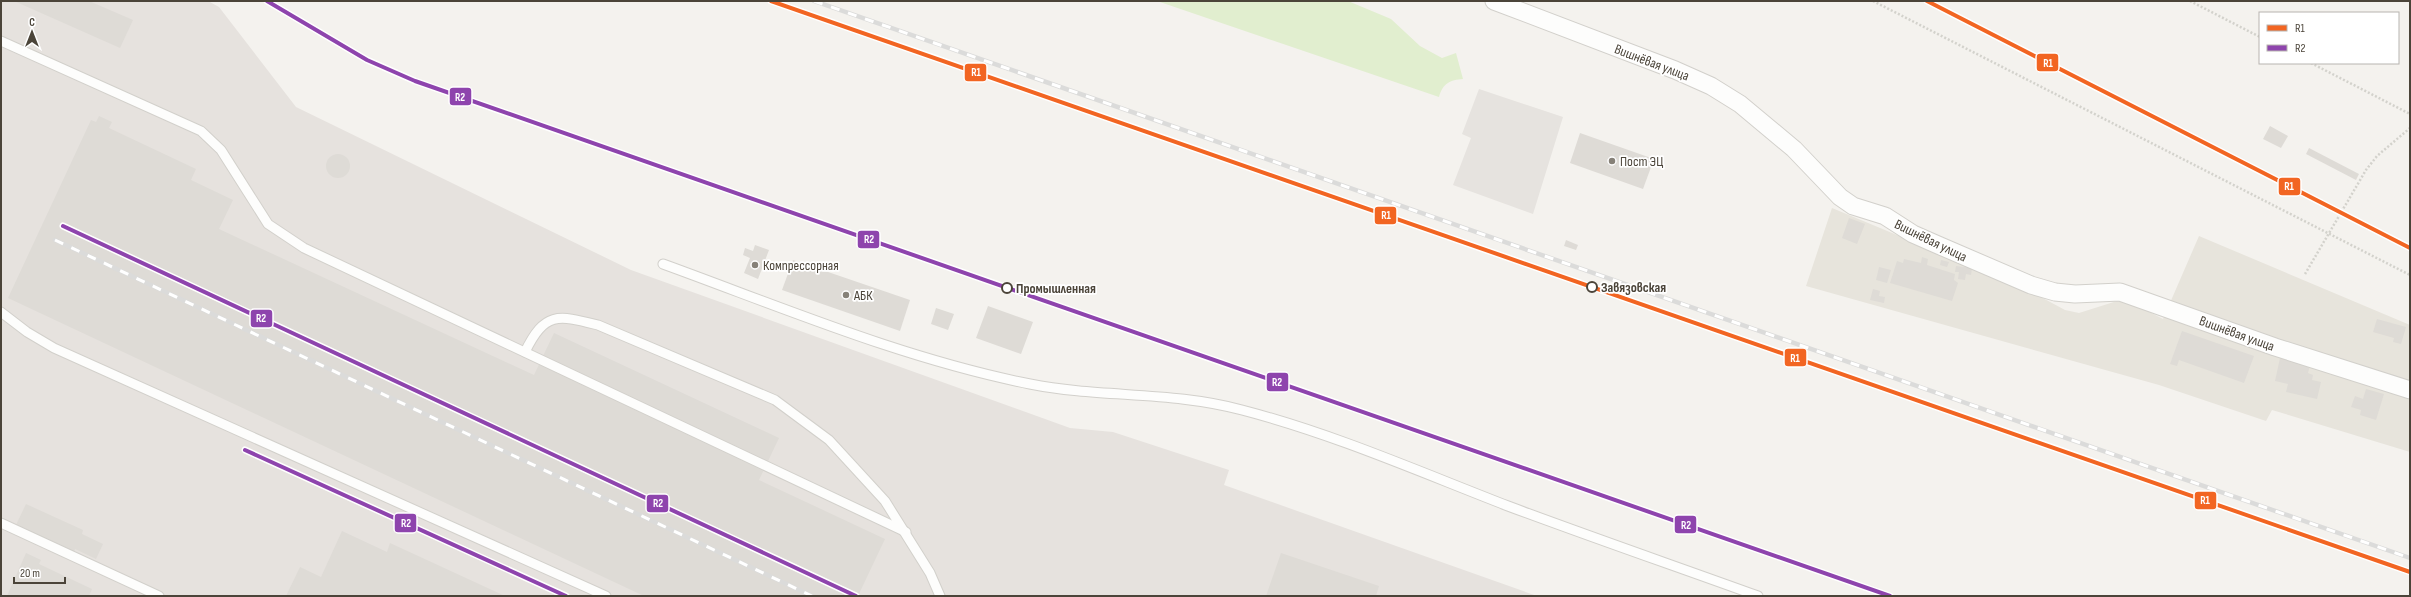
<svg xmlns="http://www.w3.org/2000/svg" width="2411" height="597" viewBox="0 0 2411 597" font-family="'Sofia Sans Condensed',sans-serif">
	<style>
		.residential { fill: #e7e4dc }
		.industrial { fill: #e6e2de }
		.green { fill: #e1eecf }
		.parking { fill: #e6e3df }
		.building { fill: #dedbd6 }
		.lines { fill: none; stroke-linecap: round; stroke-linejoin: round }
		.service-casing { stroke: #d2d0cb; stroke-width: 11 }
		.minor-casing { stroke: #d2d0cb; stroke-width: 19 }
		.path { stroke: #d3d2cc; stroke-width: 2.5; stroke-dasharray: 2 2; stroke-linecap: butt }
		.service { stroke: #fdfdfc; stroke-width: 9 }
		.minor { stroke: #fdfdfc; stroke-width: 17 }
		.rail-casing { stroke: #dbdbda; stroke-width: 4.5 }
		.rail { stroke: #fff; stroke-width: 3; stroke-dasharray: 9; stroke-linecap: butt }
		.rail-1-casing { stroke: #fff; stroke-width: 7 }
		.rail-2-casing { stroke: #fff; stroke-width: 7 }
		.rail-1 { stroke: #f26522; stroke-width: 4 }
		.rail-2 { stroke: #8e44ad; stroke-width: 4 }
		.poi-dot { fill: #868178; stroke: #fff; stroke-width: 1.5 }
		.stop-dot { fill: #fff; stroke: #4b4439; stroke-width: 2 }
		.labels { text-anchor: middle; stroke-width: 3.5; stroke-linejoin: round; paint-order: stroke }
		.street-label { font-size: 14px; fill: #4b4439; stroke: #fff }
		.poi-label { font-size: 14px; fill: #4b4439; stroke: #fff; text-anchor: start }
		.stop-label { font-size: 14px; font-weight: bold; fill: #4b4439; stroke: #fff; text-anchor: start }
		.line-badge { stroke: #fff; stroke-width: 1.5 }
		.badge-label { font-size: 11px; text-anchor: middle; font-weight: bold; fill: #fff }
	</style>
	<rect width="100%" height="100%" fill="#f4f2ee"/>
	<!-- residential -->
	<polygon class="residential" points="1832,208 2022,287 2065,310 2079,313 2117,301 2132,303 2163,319 2199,236 2410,325 2410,452 2272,410 2266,421 2159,385 1806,286"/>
	<!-- industrial -->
	<polygon class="industrial" points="1,1 208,1 219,7 296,107 631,270 1070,428 1113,432 1229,470 1224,485 1537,596 1,596"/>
	<!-- green -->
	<path class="green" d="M 1157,1 L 1348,1 L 1391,19 L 1420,46 L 1442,58 L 1456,53 L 1463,79 C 1450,80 1443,83 1439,97 Z"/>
	<!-- parking -->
	<polygon class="parking" points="1479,89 1563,117 1533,214 1453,185 1471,138 1462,134"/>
	<!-- building -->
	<g class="building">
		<polygon points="14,1 89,1 133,20 120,48"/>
		<polygon points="99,116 112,122 109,128 196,169 191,180 233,200 219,229 534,375 554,333 779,438 759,480 885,539 858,596 644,596 8,298 91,120 96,122"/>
		<polygon points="2270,126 2288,136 2281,148 2263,139"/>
		<polygon points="1580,133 1654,159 1643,189 1570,163"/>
		<polygon points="2309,148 2359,174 2356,180 2306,154"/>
		<circle cx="338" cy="166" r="12"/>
		<polygon points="1849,218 1865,224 1857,244 1842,238"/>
		<polygon points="1566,240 1578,245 1576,250 1564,246"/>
		<polygon points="755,245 769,250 758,279 744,273 750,258 743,255 745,248 753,251"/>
		<polygon points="1922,257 1928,259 1927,265 1955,274 1954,280 1958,283 1952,301 1890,283 1897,261 1903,263 1904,259 1921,263"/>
		<polygon points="793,260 910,300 900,331 782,290"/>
		<polygon points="1941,260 1949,262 1947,267 1940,265"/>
		<polygon points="1956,266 1972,268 1971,275 1966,274 1965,280 1958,279 1959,272 1955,272"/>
		<polygon points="1879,267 1891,270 1887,283 1876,280"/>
		<polygon points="1873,289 1880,291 1879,296 1885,297 1884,303 1870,300"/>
		<polygon points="988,306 1033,322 1021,354 976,338"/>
		<polygon points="936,308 954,314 948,330 931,324"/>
		<polygon points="2377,319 2406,327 2401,344 2393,342 2394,338 2373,332"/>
		<polygon points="2182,331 2254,356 2244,383 2179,360 2177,366 2170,364"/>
		<polygon points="2280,358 2310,365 2308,373 2313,375 2312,380 2321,382 2317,399 2286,392 2288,384 2275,381"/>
		<polygon points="2366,389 2384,394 2376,420 2360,415 2361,410 2351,407 2355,396 2363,399"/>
		<polygon points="26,504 83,530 82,534 103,544 96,559 75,549 74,552 16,525"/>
		<polygon points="342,531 387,552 390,543 505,596 286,596 300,567 321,577"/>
		<polygon points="26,553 41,560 39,564 92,589 89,596 7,596"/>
		<polygon points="1281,553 1379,586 1376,596 1266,596"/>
	</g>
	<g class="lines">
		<!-- service casing -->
		<g class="service-casing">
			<g id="service">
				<polyline points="1,41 201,131 221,150 268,224 304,248 906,532"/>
				<path d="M 663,264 C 784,308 904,359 1030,384 C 1100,398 1173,391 1242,410 C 1334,434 1420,472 1508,506 C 1591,537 1675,566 1758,596"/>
				<polyline points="1,312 27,332 54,348 606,596"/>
				<path d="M 525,352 C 545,311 558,315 598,325 L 775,400 L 829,440 L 885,501 L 930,573 L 940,596"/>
				<polyline points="1,523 159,596"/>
			</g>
		</g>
		<!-- minor casing -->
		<g class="minor-casing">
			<polyline id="minor" points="1494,1 1675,70 1711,86 1740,104 1794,149 1840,197 1853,206 1885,216 1913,234 1938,245 2031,285 2055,292 2075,294 2120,292 2275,347 2410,390"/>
		</g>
		<!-- path -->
		<g class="path">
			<polyline points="1873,1 2410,275"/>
			<polyline points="2190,1 2260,37"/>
			<polyline points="2311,63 2410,114"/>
			<polyline points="2305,274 2366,170 2377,156 2410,128"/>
		</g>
		<!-- service -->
		<use href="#service" class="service"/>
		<!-- minor -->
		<use href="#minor" class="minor"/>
		<!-- rail casing -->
		<g class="rail-casing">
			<g id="rail">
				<polyline points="267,1 367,60 415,81 1890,596"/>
				<polyline points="814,1 2410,558"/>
				<polyline points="1927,1 2410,248"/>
				<polyline points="63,226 856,596"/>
				<polyline points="55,240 812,596"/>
				<polyline points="245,450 566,596"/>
			</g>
		</g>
		<!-- rail -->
		<use href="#rail" class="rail"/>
		<!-- rail-1 casing -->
		<g class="rail-1-casing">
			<g id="rail-1">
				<polyline points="771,1 2410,572"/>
				<polyline points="1927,1 2410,248"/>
			</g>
		</g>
		<!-- rail-2 casing -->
		<g class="rail-2-casing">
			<g id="rail-2">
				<polyline points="267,1 367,60 415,81 1890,596"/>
				<polyline points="63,226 856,596"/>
				<polyline points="245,450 566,596"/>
			</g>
		</g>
		<!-- rail-1 -->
		<use href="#rail-1" class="rail-1"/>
		<!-- rail-2 -->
		<use href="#rail-2" class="rail-2"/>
	</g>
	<!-- markers -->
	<g class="poi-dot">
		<circle cx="1612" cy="161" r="4"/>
		<circle cx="755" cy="265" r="4"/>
		<circle cx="846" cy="295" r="4"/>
	</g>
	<g class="stop-dot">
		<circle cx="1592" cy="287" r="5"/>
		<circle cx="1007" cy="288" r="5"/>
	</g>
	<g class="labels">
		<!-- street labels -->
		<g class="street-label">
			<text transform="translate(1652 62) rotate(21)" y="5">Вишнёвая улица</text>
			<text transform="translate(1931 240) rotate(26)" y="5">Вишнёвая улица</text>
			<text transform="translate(2237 333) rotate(20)" y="5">Вишнёвая улица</text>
		</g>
		<!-- poi labels -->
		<g class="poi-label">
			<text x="1620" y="166">Пост ЭЦ</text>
			<text x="763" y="270">Компрессорная</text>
			<text x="854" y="300">АБК</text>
		</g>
		<!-- stop labels -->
		<g class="stop-label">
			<text x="1601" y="292">Завязовская</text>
			<text x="1016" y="293">Промышленная</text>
		</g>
	</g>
	<g class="line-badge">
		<rect x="2036" y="53" width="23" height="19" rx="4" fill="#f26522"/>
		<rect x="964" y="63" width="23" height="19" rx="4" fill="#f26522"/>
		<rect x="449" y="87" width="23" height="19" rx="4" fill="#8e44ad"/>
		<rect x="2278" y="177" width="23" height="19" rx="4" fill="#f26522"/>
		<rect x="1374" y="206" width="23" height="19" rx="4" fill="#f26522"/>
		<rect x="857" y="230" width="23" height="19" rx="4" fill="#8e44ad"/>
		<rect x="250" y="309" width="23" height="19" rx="4" fill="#8e44ad"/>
		<rect x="1784" y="348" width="23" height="19" rx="4" fill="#f26522"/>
		<rect x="1266" y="372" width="23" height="20" rx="4" fill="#8e44ad"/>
		<rect x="2194" y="491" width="23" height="19" rx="4" fill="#f26522"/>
		<rect x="646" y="494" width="23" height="19" rx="4" fill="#8e44ad"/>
		<rect x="394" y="513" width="23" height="20" rx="4" fill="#8e44ad"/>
		<rect x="1674" y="515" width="23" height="19" rx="4" fill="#8e44ad"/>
	</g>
	<g class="badge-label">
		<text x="2048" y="67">R1</text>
		<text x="976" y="76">R1</text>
		<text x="460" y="101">R2</text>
		<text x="2289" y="190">R1</text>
		<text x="1386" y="219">R1</text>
		<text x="869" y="243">R2</text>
		<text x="261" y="322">R2</text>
		<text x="1795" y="362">R1</text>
		<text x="1277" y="386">R2</text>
		<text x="2205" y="504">R1</text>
		<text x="658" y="507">R2</text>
		<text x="406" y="527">R2</text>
		<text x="1686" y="529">R2</text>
	</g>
	<!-- border -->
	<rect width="2411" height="597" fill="none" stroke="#4b4439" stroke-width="4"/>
	<!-- legend -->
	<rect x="2259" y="12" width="140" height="52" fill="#ffffff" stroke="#b7b4b0"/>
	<rect x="2267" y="25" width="20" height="6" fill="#f26522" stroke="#b7b4b0"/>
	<text x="2295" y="32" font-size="12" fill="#4b4439">R1</text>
	<rect x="2267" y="45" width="20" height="6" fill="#8e44ad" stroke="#b7b4b0"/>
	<text x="2295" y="52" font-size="12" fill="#4b4439">R2</text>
	<!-- north arrow -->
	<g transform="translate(32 32)" stroke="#ffffff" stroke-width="3" paint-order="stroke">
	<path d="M0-3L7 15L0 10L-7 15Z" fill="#4b4439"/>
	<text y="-6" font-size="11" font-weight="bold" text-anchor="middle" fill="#4b4439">С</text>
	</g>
	<!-- scale -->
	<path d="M14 577v6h51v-6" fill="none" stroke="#4b4439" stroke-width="2"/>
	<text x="20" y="577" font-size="12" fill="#4b4439" stroke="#ffffff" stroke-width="3" paint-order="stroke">20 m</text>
</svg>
